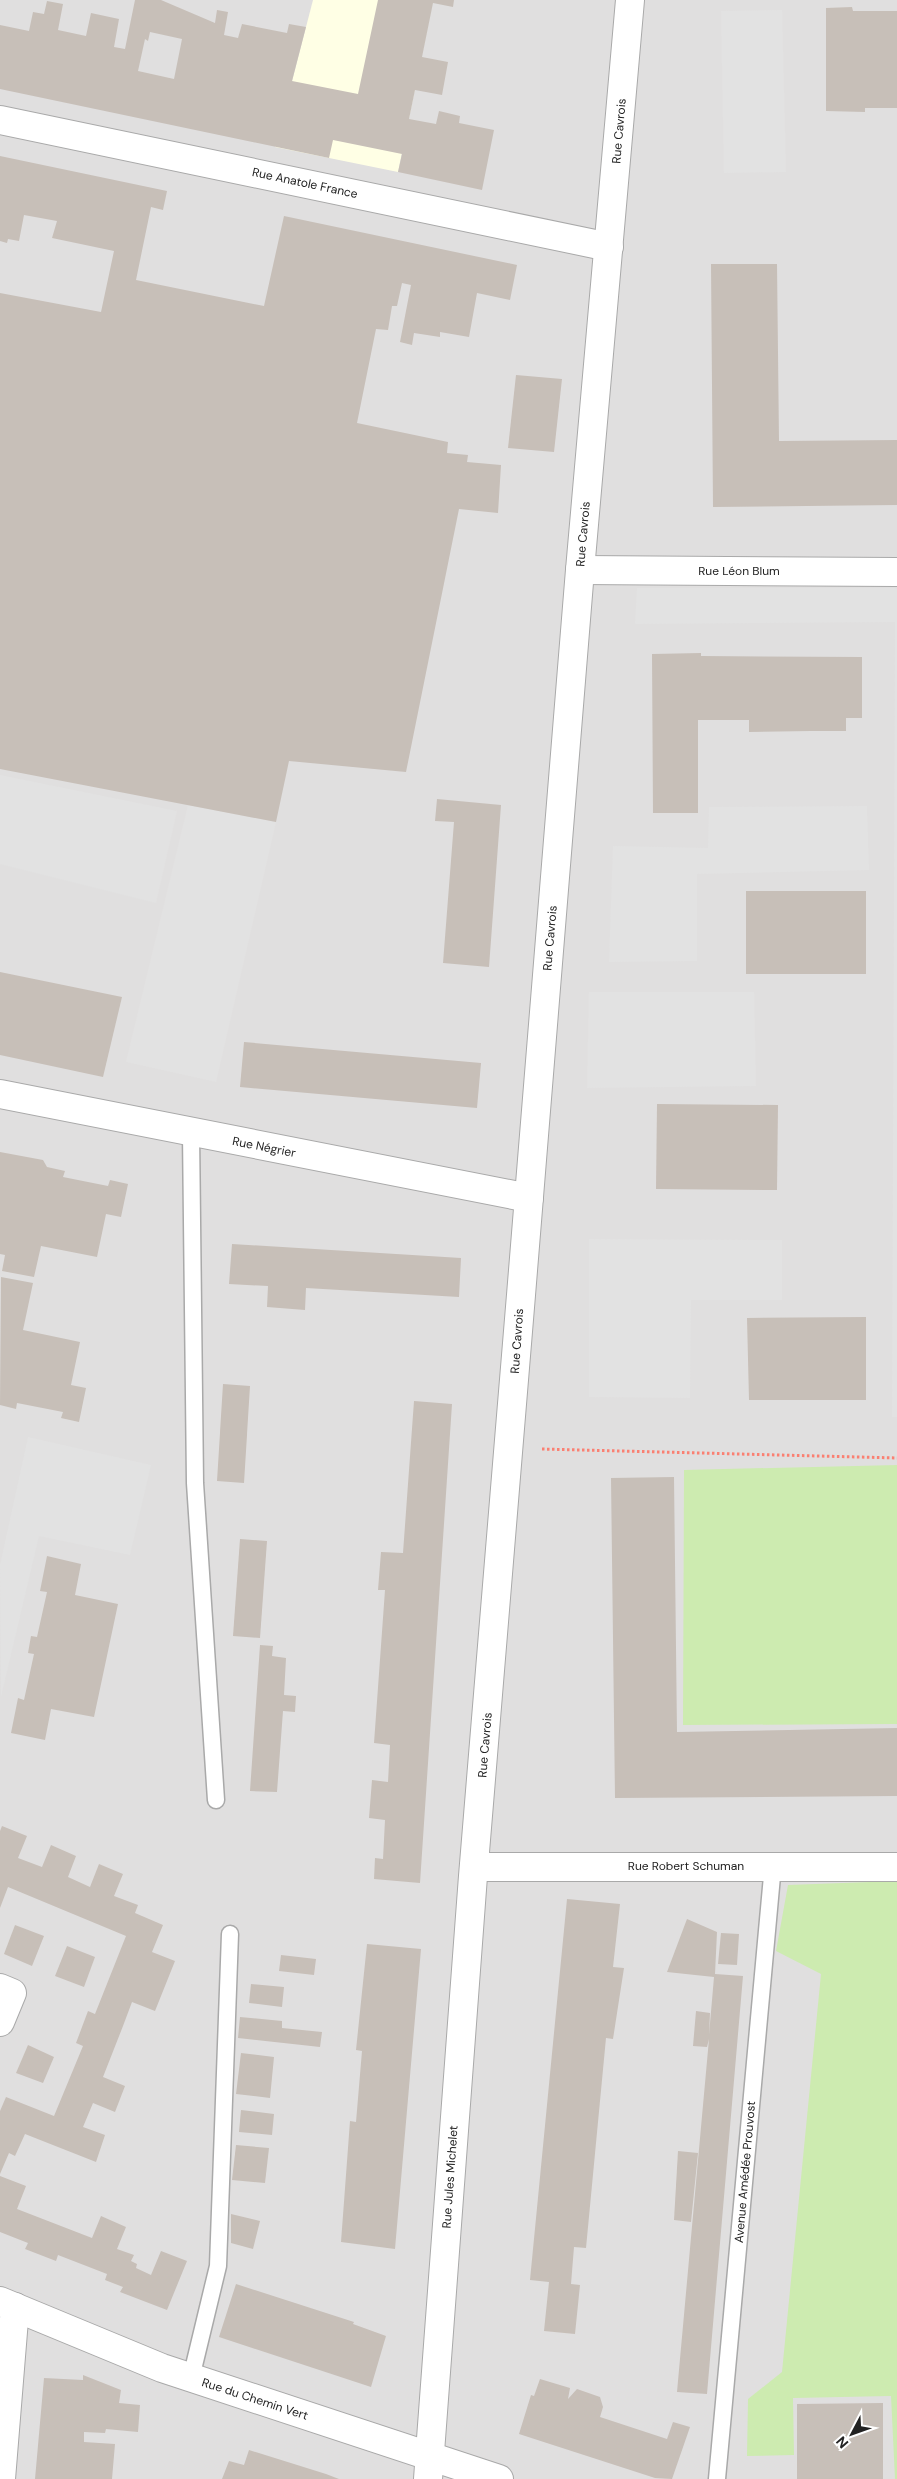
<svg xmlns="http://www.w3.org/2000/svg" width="897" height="2479" viewBox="0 0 897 2479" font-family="'DM Sans',sans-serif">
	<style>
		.residential { fill: #e0dfdf }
		.education { fill: #ffffe5 }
		.grass { fill: #cdebb0 }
		.parking { fill: #e2e2e2 }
		.building { fill: #c7bfb8; fill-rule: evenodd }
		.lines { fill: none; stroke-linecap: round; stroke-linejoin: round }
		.lane-casing { stroke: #a9a9a9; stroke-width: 19 }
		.street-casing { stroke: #a9a9a9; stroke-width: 30 }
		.path { stroke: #fa8072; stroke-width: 3; stroke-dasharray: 2.5 2.5; stroke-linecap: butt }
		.lane { stroke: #fff; stroke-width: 16 }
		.street { stroke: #fff; stroke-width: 28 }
		.labels { text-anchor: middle; stroke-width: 5; stroke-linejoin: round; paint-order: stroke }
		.street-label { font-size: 12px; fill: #222; stroke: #fff }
	</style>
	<rect width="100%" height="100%" fill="#f2efe9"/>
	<!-- residential -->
	<rect class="residential" x="0" y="0" width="897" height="2479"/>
	<!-- education -->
	<polygon class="education" points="313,0 433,0 398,172 275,147"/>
	<!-- grass -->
	<g class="grass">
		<polygon points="897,1465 897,1724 683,1725 684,1470"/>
		<polygon points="897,1881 897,2479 895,2479 891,2396 793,2398 794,2455 747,2456 748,2399 782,2372 821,1974 776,1951 788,1885"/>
	</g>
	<!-- parking -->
	<g class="parking">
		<polygon points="782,10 786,172 724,173 721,11"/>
		<polygon points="637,588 895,588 897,589 897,1417 892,1417 895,622 635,624"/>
		<polygon points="0,775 177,811 156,903 0,864"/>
		<polygon points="188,805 276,822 216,1082 126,1062"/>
		<polygon points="867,806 869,870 697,874 697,961 609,962 613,846 708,848 709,807"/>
		<polygon points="589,992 754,992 756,1086 587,1088"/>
		<polygon points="589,1239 782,1240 782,1300 691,1300 690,1398 589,1397"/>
		<polygon points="28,1437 151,1465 130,1555 39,1536 1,1697 0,1565"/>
	</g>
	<!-- building -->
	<g class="building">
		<path d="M 135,0 L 161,0 L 215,23 L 217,10 L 228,12 L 224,35 L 238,38 L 242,24 L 287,33 L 289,24 L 306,27 L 292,81 L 358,94 L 378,0 L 454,0 L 453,7 L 433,3 L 422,57 L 448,62 L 442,95 L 415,90 L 409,119 L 436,124 L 439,111 L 460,116 L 459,123 L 494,130 L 482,190 L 398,172 L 402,154 L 333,140 L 329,158 L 0,89 L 0,25 L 29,31 L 33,12 L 44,14 L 47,1 L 63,4 L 58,30 L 86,36 L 91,13 L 119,19 L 114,47 L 125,49 ZM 150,32 L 182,39 L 174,79 L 138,71 L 145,39 L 148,41 Z"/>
		<polygon points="852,7 853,11 897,11 897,108 865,108 865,112 826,111 826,8"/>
		<polygon points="0,156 167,191 163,210 151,207 136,280 264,306 284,216 517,265 510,300 477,293 469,337 440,332 440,337 414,333 412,345 400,342 411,285 402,283 397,306 392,306 388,330 376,329 357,423 448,442 447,453 468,455 467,462 501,465 498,513 459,509 406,772 289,761 276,822 0,769 0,293 101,312 114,251 52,238 57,221 24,215 19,241 8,239 7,243 0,241"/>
		<polygon points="711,264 777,264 779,441 897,440 897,505 713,507"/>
		<polygon points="516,375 562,379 554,452 508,448"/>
		<polygon points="701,653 701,656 862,657 862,718 846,718 846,731 811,731 749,732 749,720 698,720 698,813 653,813 652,654"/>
		<polygon points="437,799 501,805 489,967 443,963 454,822 435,821"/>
		<rect x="746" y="891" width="120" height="83"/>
		<polygon points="0,972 122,997 103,1077 0,1055"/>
		<polygon points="244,1042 481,1063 477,1108 240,1087"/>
		<polygon points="657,1104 778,1105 777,1190 656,1189"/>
		<polygon points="0,1152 43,1160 47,1167 65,1171 63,1177 108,1186 110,1180 128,1184 121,1217 106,1214 97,1257 41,1246 34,1277 2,1271 5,1255 0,1254"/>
		<polygon points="232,1244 461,1258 459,1297 306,1288 305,1310 267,1307 268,1286 229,1284"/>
		<polygon points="1,1277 33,1283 23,1330 80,1342 71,1385 86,1388 79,1422 61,1418 63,1412 17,1403 16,1409 0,1405"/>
		<polygon points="866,1317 866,1400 749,1400 747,1318"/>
		<polygon points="223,1384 250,1386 244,1483 217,1481"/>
		<polygon points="414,1401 452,1404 420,1883 374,1879 375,1858 383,1859 385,1820 369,1818 372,1780 388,1782 390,1745 374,1743 385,1590 378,1590 381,1552 403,1553"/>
		<polygon points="674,1477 677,1732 897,1728 897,1796 615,1798 611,1478"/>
		<polygon points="240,1539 267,1541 260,1638 233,1636"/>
		<polygon points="47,1556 81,1564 75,1595 118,1604 94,1717 51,1709 45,1740 11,1733 18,1698 24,1700 34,1654 28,1653 31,1636 37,1637 47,1592 40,1591"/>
		<polygon points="260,1645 273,1646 272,1656 286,1658 284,1695 296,1696 295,1712 283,1711 277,1792 250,1791"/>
		<polygon points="2,1826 27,1836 18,1858 42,1867 51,1845 76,1856 68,1877 90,1887 99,1864 123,1874 114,1896 138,1905 135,1913 163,1925 152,1952 175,1961 155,2011 132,2002 123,2026 103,2077 125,2086 115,2112 93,2103 83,2127 105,2135 96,2162 25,2134 15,2156 9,2153 0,2174 0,2111 6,2097 54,2116 83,2046 76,2043 88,2011 95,2014 126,1936 8,1887 0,1908 0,1831"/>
		<polygon points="567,1899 620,1904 613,1967 624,1968 613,2039 606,2038 586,2248 574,2247 571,2284 580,2285 575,2334 544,2331 549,2282 530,2280"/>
		<polygon points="687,1919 717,1932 715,1974 743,1976 707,2394 677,2392 709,2039 707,2047 693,2046 696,2011 710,2013 709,2035 714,1977 667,1972"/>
		<polygon points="15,1925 44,1936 32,1966 4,1954"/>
		<polygon points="721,1933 739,1934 737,1965 718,1964"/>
		<polygon points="367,1944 421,1949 395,2249 341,2242 350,2121 356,2122 362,2051 356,2050"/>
		<polygon points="67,1946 95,1957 84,1987 55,1976"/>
		<polygon points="281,1955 316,1959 314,1975 279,1971"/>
		<polygon points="251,1984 284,1987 282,2007 249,2003"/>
		<polygon points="240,2017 282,2021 282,2028 322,2032 320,2047 238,2038"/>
		<polygon points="28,2045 54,2057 43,2083 16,2073"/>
		<polygon points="241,2053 274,2057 270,2098 236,2094"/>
		<polygon points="241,2110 274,2114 272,2135 239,2132"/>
		<polygon points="236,2145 269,2148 265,2183 232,2180"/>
		<polygon points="678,2151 698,2153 691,2222 674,2220"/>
		<polygon points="0,2176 26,2186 17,2209 92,2238 101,2216 126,2227 117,2249 134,2255 131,2261 137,2264 136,2268 151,2275 161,2251 187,2261 167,2310 120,2292 123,2287 105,2280 107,2274 58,2255 56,2261 25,2249 28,2243 0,2232"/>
		<polygon points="231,2214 260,2221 253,2249 231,2243"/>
		<polygon points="236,2284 354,2322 353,2324 386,2336 371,2387 219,2337"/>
		<polygon points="83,2375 121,2390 119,2403 140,2405 138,2432 106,2429 105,2433 84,2432 84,2442 115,2444 112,2479 35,2479 44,2378 83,2380"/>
		<polygon points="540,2379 570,2388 568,2399 577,2389 600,2397 603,2407 600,2417 667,2439 673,2422 690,2427 672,2479 655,2478 519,2434 531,2395 534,2396"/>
		<polygon points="883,2403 883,2479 797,2479 797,2404"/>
		<polygon points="249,2450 326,2474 339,2479 222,2479 229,2461 244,2465"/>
	</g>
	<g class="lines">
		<!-- lane casing -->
		<g class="lane-casing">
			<g id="lane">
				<polyline points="191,1133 195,1483 216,1800"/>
				<polyline points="191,2378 218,2266 230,1934"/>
				<polyline points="717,2479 773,1865"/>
			</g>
		</g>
		<!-- street casing -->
		<g class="street-casing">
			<g id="street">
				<polyline points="0,120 609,247"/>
				<polyline points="580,570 897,572"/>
				<polyline points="0,1094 529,1198"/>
				<polyline points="474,1867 897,1867"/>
				<polyline points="0,1988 12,1993 0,2022"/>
				<polyline points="0,2301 162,2368 499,2479"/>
				<polyline points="1,2479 15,2307"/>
				<polyline points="428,2479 473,1876 521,1295 580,570 630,0"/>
			</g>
		</g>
		<!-- path -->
		<polyline class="path" points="542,1449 897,1458"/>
		<!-- lane -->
		<use href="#lane" class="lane"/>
		<!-- street -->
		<use href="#street" class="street"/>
	</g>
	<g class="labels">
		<!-- street labels -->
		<g class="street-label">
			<text transform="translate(619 131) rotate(-85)" y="4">Rue Cavrois</text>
			<text transform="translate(305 183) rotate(12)" y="4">Rue Anatole France</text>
			<text transform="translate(583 534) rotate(-85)" y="4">Rue Cavrois</text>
			<text x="739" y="575">Rue Léon Blum</text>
			<text transform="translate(550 938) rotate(-85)" y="4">Rue Cavrois</text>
			<text transform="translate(264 1147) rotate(11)" y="4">Rue Négrier</text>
			<text transform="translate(517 1341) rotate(-86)" y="4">Rue Cavrois</text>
			<text transform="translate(485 1745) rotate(-85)" y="4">Rue Cavrois</text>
			<text x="686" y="1870">Rue Robert Schuman</text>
			<text transform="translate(745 2172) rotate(-85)" y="4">Avenue Amédée Prouvost</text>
			<text transform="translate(450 2177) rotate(-86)" y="4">Rue Jules Michelet</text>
			<text transform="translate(255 2399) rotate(18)" y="4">Rue du Chemin Vert</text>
		</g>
	</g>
	<!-- north arrow -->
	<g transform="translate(852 2434) rotate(229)" stroke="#ffffff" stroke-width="4" paint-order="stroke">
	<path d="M0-4L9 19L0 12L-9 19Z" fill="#222222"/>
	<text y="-8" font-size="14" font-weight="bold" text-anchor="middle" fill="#222222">N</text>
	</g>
</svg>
